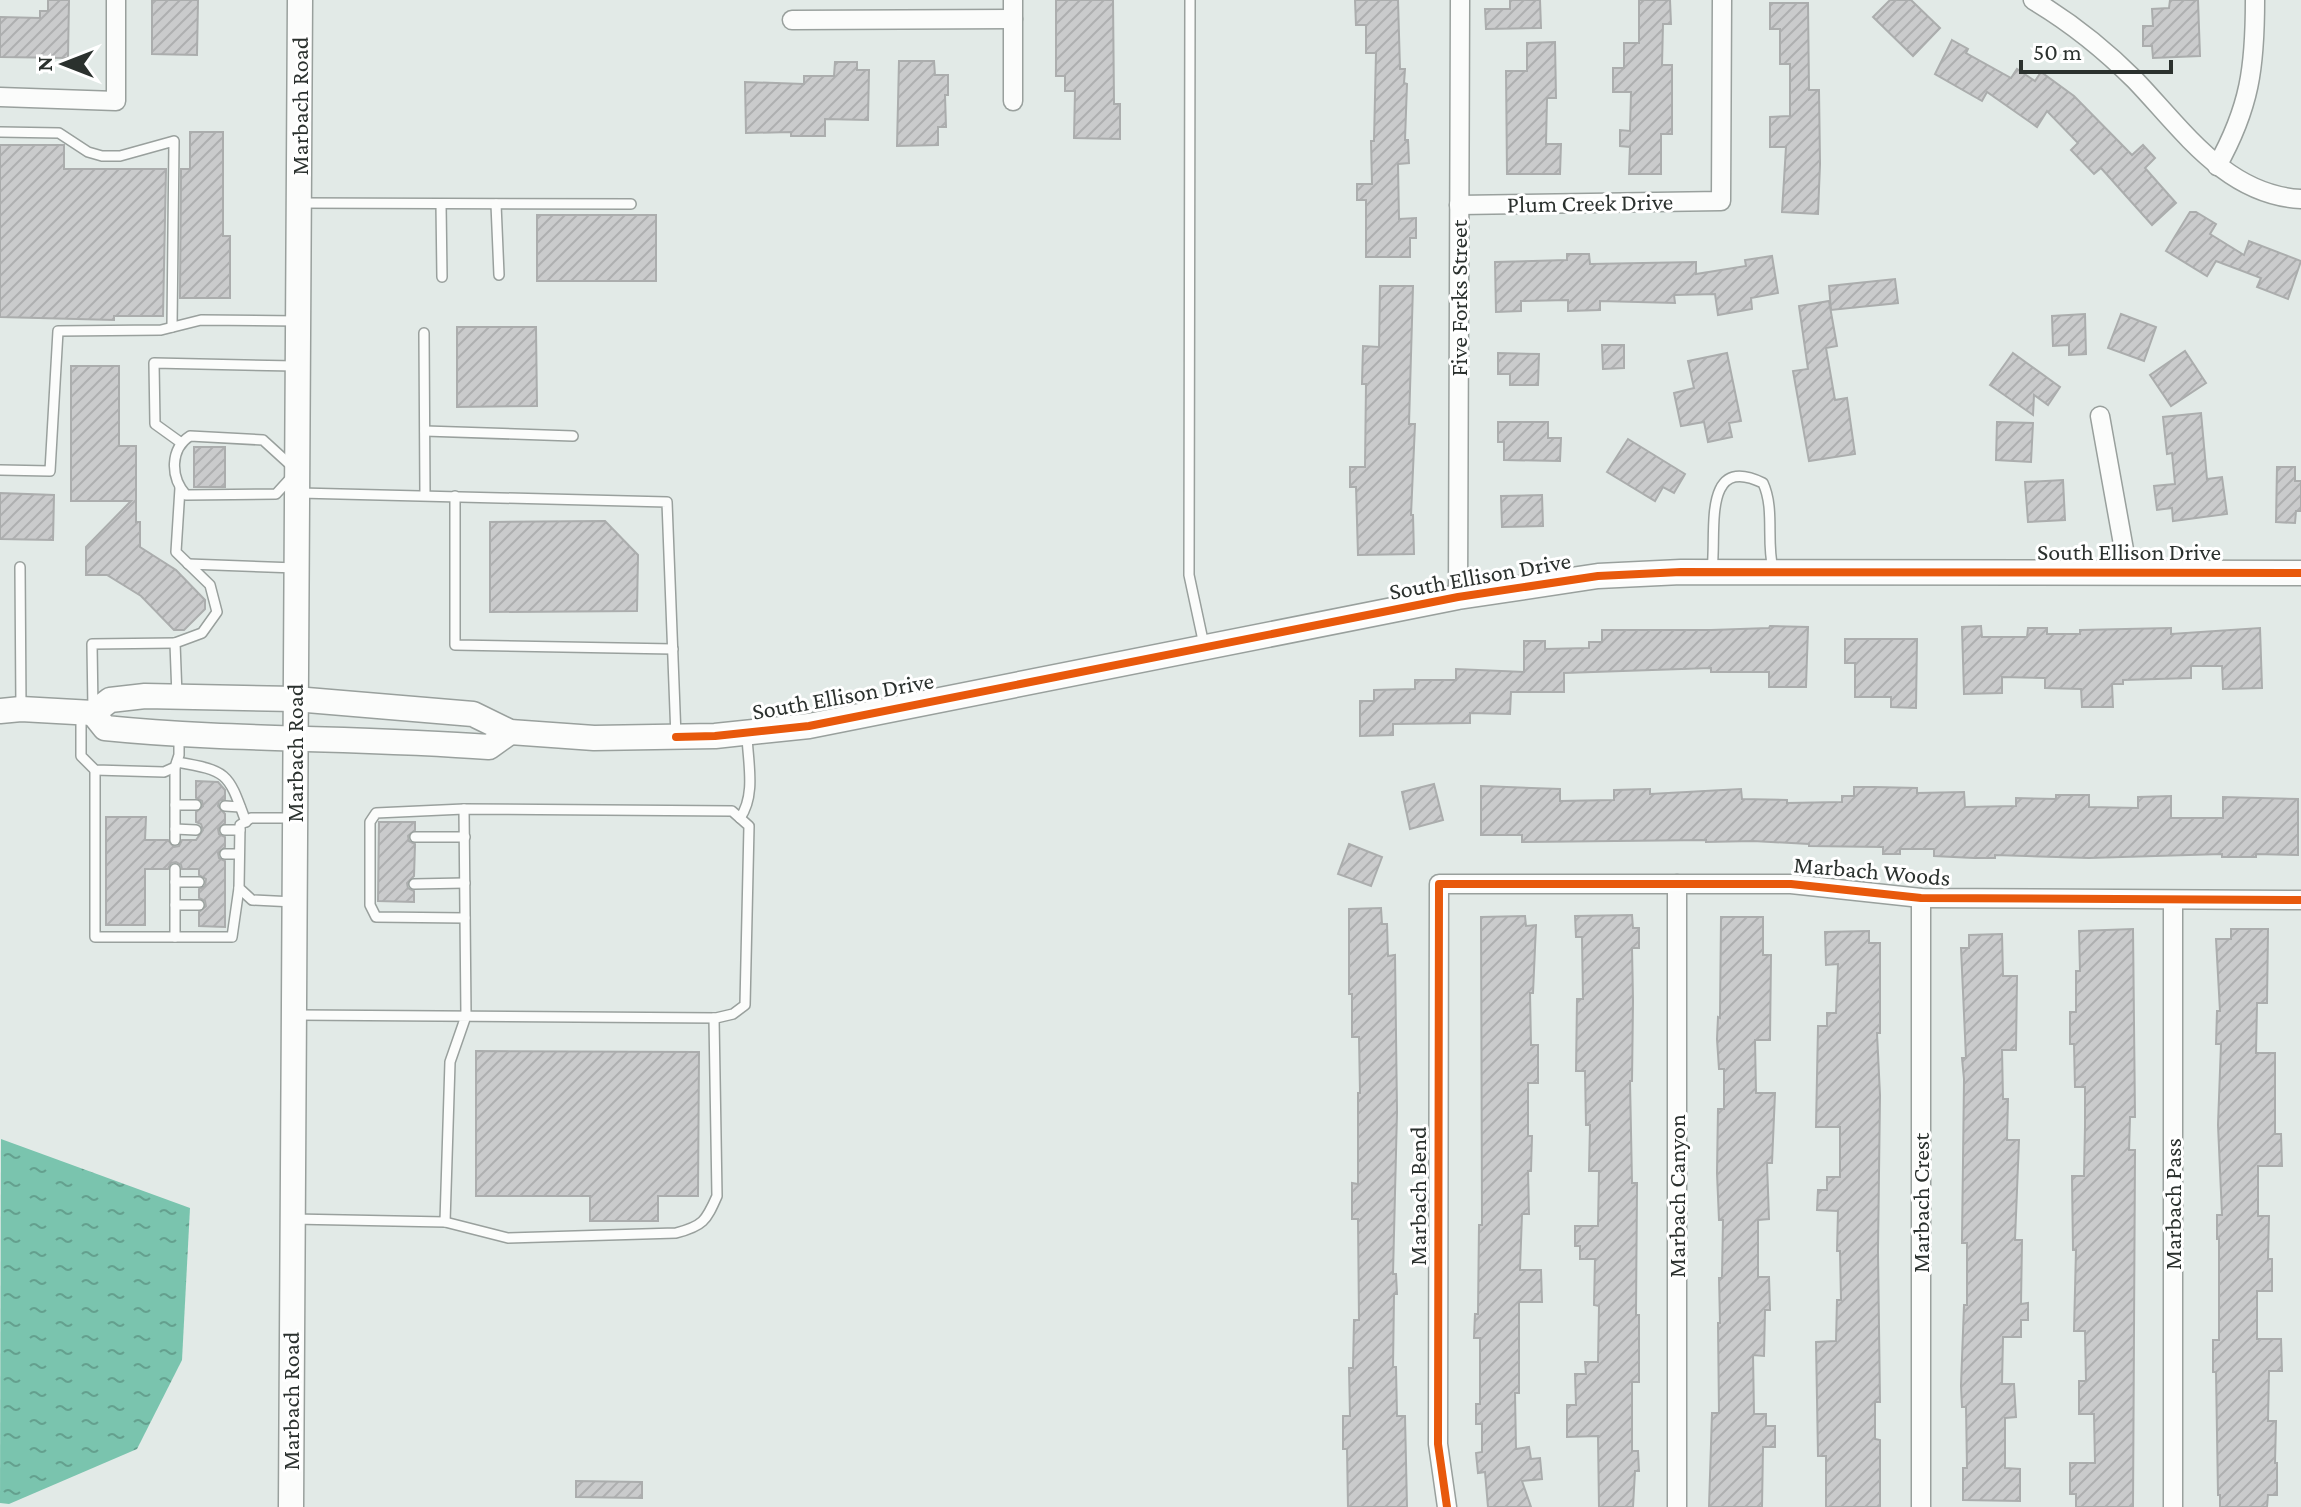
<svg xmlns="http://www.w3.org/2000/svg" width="2301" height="1507" viewBox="0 0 2301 1507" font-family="'Crimson Pro',serif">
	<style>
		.water { fill: url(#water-ripples) }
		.building { fill: url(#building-hatch); stroke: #abadad; stroke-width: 2 }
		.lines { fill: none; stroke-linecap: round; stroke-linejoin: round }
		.lane-casing { stroke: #99a09d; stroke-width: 12 }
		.street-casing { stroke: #99a09d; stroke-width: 21 }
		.secondary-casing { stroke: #99a09d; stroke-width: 27 }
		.lane { stroke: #fbfcfb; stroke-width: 9 }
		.street { stroke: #fbfcfb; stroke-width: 18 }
		.secondary { stroke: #fbfcfb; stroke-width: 24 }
		.cycleway-casing { stroke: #fff; stroke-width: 13 }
		.cycleway { stroke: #e8590c; stroke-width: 8 }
		.labels { text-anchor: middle; stroke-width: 6; stroke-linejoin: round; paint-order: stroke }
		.street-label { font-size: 24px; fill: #2b312e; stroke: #fff }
	</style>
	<defs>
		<pattern id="water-ripples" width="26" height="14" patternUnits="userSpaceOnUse" patternTransform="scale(2)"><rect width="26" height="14" fill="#7ac4ae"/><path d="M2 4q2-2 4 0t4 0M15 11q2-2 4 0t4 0" fill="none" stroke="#64a08e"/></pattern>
		<pattern id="building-hatch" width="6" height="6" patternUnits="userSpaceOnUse" patternTransform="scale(2)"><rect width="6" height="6" fill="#cacbcc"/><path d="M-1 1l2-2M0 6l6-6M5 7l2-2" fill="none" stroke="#aeafb0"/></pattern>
	</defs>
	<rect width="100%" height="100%" fill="#e2eae7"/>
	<!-- water -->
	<polygon class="water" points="1,1139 190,1208 182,1360 137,1449 9,1504 0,1503"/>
	<!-- building -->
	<g class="building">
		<polygon points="48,0 69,0 68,58 0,57 0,17 40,18 40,11 48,11"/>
		<polygon points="152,0 198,0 197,55 152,54"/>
		<polygon points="1056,0 1113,0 1114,104 1120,104 1120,139 1074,138 1075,91 1065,91 1065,76 1056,76"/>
		<polygon points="1355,0 1398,0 1400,69 1405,69 1404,83 1407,84 1405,140 1408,140 1409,163 1398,164 1399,219 1416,218 1416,238 1410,238 1410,257 1366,257 1366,200 1357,200 1357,184 1372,184 1371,141 1374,141 1376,53 1366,53 1366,25 1356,25"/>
		<polygon points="1510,0 1540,0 1541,28 1486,29 1485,9 1510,9"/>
		<polygon points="1639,0 1670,0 1671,24 1663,24 1662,65 1672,65 1672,134 1661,134 1661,174 1629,174 1630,147 1620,146 1620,130 1630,131 1631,92 1613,92 1613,68 1624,68 1624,43 1639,43"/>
		<polygon points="1890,0 1911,0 1940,28 1913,56 1873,17"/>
		<polygon points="2170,0 2198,0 2200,56 2153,58 2152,46 2143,46 2143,26 2153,26 2152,9 2169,8"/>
		<polygon points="1770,3 1808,3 1809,90 1819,90 1820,164 1818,214 1782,212 1786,147 1770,147 1770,117 1790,116 1790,64 1780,64 1780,29 1770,29"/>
		<polygon points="1952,40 1968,49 1966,53 2011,78 2017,69 2035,81 2041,72 2074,96 2132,155 2143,145 2155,158 2145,168 2176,203 2152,225 2101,168 2094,174 2071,150 2078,143 2047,111 2037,127 1987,92 1982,101 1935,74"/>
		<polygon points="1555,42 1556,98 1547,98 1546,144 1561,144 1560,174 1507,174 1506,71 1527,71 1527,43"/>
		<polygon points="899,61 934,61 935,75 948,75 948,95 945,95 946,127 938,127 938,145 897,146"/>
		<polygon points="835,62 857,62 857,70 869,70 868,120 825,119 825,136 791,136 791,132 746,133 745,82 804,84 804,76 834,76"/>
		<polygon points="190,132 223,132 223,236 230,236 230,298 180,298 181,169 190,169"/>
		<polygon points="0,145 64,145 64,169 166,169 163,316 114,316 114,320 0,317"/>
		<polygon points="2190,212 2196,212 2216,224 2210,234 2244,255 2249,241 2301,261 2288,299 2257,287 2261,278 2216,261 2207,276 2166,251"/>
		<rect x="537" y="215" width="119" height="66"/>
		<polygon points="1567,254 1589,254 1590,264 1696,262 1696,274 1746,266 1745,260 1772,256 1778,293 1751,298 1752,309 1718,315 1715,294 1674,295 1675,303 1600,301 1600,310 1568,311 1568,300 1521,301 1521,311 1496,312 1495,262 1567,260"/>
		<polygon points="1895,279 1898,303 1831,310 1829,286"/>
		<polygon points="1380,286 1413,286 1409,424 1415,424 1411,515 1413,515 1414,554 1358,555 1356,487 1350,487 1350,467 1365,467 1366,384 1362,384 1363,346 1379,347"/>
		<polygon points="1829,301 1837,346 1826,348 1835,400 1847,398 1855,454 1809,461 1793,371 1808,369 1799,306"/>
		<polygon points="2085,314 2086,354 2069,355 2069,345 2053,346 2052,316"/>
		<polygon points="2121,314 2156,327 2144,361 2108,348"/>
		<polygon points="457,327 536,327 537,406 457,407"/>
		<polygon points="1602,345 1624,345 1624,368 1603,369"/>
		<polygon points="2185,351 2206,383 2171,406 2150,375"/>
		<polygon points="1498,353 1539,354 1538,385 1510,385 1510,374 1498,374"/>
		<polygon points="1727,353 1741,421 1729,423 1732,437 1708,442 1704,422 1681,426 1674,393 1694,388 1688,361"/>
		<polygon points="2013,353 2060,387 2048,405 2034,395 2033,415 1990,385"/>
		<polygon points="71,366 119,366 119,446 136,446 136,522 140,522 140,547 176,570 205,600 205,609 184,630 174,630 141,596 107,575 86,575 86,547 131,501 71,501"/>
		<polygon points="2201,413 2207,479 2222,477 2227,514 2173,521 2172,508 2157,510 2154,486 2175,484 2172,453 2167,454 2163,417"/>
		<polygon points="1498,422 1548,422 1548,438 1561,438 1560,461 1504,460 1504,442 1498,442"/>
		<polygon points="1997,422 2033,423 2031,462 1996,460"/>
		<polygon points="1628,439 1685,474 1674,493 1663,487 1655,501 1607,472"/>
		<rect x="194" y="447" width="31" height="40"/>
		<polygon points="2277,467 2295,467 2295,481 2301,481 2301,511 2296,511 2295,523 2276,522"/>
		<polygon points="2063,480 2065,520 2028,522 2025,482"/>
		<polygon points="0,493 54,495 53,540 0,539"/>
		<polygon points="1542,495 1543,526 1502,527 1501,496"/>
		<polygon points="605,521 638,555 637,611 490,612 490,522"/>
		<polygon points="1770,626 1808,627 1806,687 1769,687 1769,672 1711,672 1711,668 1564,673 1564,692 1511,692 1510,714 1470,713 1470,723 1393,724 1393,735 1360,736 1360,701 1374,701 1374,690 1415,689 1415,680 1456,680 1456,669 1524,672 1524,641 1545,641 1545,649 1589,648 1589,642 1602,642 1602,630 1711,630 1769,628"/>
		<polygon points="1981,626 1982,637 2027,637 2028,628 2047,628 2047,634 2080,634 2080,630 2171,628 2171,634 2260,628 2262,688 2223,689 2222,666 2191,666 2191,678 2123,680 2123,684 2112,684 2113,707 2082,707 2081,689 2045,688 2045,678 2002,677 2002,693 1964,694 1962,627"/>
		<polygon points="1845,639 1917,639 1916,708 1891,707 1891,697 1855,697 1855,663 1845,663"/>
		<polygon points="196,781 218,782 225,790 225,799 219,801 218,806 225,814 225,823 218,829 219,834 225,837 225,847 218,853 219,858 225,861 225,927 199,926 199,912 206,906 205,901 199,898 199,889 205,886 206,879 199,875 199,869 182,869 181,865 176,862 171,863 168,869 145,869 145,925 106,925 106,817 146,817 145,840 168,840 174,847 179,846 182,840 196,840 203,830 201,824 196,822 196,812 203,806 202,801 196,798"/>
		<polygon points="1434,784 1443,820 1410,829 1402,792"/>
		<polygon points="1481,786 1560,789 1560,801 1614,800 1614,790 1650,789 1650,794 1741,789 1742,799 1787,800 1787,803 1842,802 1842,796 1854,796 1854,787 1874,787 1917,788 1917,793 1964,792 1965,807 2016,806 2016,798 2056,799 2056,795 2089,795 2089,807 2138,808 2138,797 2171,796 2171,818 2223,818 2223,797 2298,799 2298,855 2256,854 2256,857 2222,857 2222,854 2089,858 1995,855 1995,858 1974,858 1934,856 1934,849 1900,849 1900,854 1883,854 1883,847 1809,846 1809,844 1753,841 1706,842 1706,840 1522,842 1522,835 1481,835"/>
		<polygon points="379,822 415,822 415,830 408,836 409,841 415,844 414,876 407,883 408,888 414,891 414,902 378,901"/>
		<polygon points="1349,844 1382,857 1371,886 1338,874"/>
		<polygon points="1381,908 1382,924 1387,924 1388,956 1395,955 1397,1112 1393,1274 1396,1274 1397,1294 1394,1294 1393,1367 1396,1367 1397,1416 1405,1416 1407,1507 1348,1507 1347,1449 1343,1449 1343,1416 1350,1416 1349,1368 1353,1368 1354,1320 1359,1320 1358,1219 1352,1219 1352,1183 1358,1184 1358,1093 1360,1093 1359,1037 1352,1037 1352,994 1349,994 1349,909"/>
		<polygon points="1632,915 1633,928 1639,928 1639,948 1632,948 1633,1001 1632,1081 1630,1081 1632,1183 1637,1183 1636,1315 1639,1315 1639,1382 1632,1382 1632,1451 1638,1451 1639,1471 1635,1471 1633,1507 1599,1507 1598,1436 1567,1437 1567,1405 1576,1405 1575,1374 1586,1374 1585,1362 1598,1362 1599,1306 1594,1305 1595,1259 1580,1259 1580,1246 1575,1246 1575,1226 1598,1226 1599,1171 1589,1171 1590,1125 1586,1125 1585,1071 1576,1071 1577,999 1583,999 1582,937 1576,937 1575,916"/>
		<polygon points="1525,916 1526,926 1536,925 1533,993 1530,993 1531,1045 1538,1045 1538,1083 1528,1083 1528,1136 1532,1136 1531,1171 1528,1171 1529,1214 1522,1214 1520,1270 1541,1270 1542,1302 1519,1302 1519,1393 1515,1393 1516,1449 1529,1447 1531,1459 1540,1458 1542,1479 1522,1481 1531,1507 1488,1507 1485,1472 1478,1473 1476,1453 1482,1452 1482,1424 1476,1424 1476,1404 1480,1404 1480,1338 1474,1338 1475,1314 1478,1314 1479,1225 1482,1225 1481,917"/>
		<polygon points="1721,917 1763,917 1763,955 1771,955 1770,1040 1755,1040 1756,1093 1775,1093 1772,1163 1767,1163 1769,1219 1758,1220 1758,1277 1769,1277 1770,1310 1765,1310 1764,1356 1753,1355 1754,1414 1766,1414 1766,1426 1775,1426 1775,1447 1763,1447 1762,1507 1709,1507 1712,1413 1719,1413 1718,1323 1720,1323 1719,1278 1722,1278 1723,1220 1719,1220 1717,1173 1718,1109 1724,1109 1724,1069 1719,1069 1717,1039 1718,1017 1720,1018"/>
		<polygon points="2133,929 2135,1117 2130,1117 2129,1150 2135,1150 2133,1507 2076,1507 2076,1494 2070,1494 2070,1463 2095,1463 2094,1414 2079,1414 2079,1381 2086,1381 2085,1331 2074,1331 2076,1250 2073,1250 2072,1176 2084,1176 2085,1127 2085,1087 2075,1087 2074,1044 2070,1044 2070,1012 2076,1012 2076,971 2080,971 2079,931"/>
		<polygon points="2231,929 2268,929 2267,1003 2257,1003 2256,1053 2275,1053 2275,1134 2281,1134 2282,1166 2258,1166 2258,1216 2269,1216 2268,1259 2272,1259 2272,1291 2257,1291 2257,1339 2281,1339 2282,1371 2269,1371 2268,1421 2276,1421 2275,1463 2277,1463 2277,1495 2268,1495 2267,1507 2220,1507 2220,1495 2218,1495 2216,1372 2213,1372 2213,1340 2219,1340 2219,1239 2217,1239 2217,1215 2222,1215 2218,1125 2221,1044 2216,1044 2217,1011 2220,1011 2216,939 2231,939"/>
		<polygon points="1869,931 1869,943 1880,943 1880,1033 1877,1033 1880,1095 1878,1252 1880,1402 1875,1402 1875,1439 1880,1440 1880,1507 1826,1507 1826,1456 1818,1456 1816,1342 1836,1341 1837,1300 1841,1300 1840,1251 1837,1251 1838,1211 1817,1210 1818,1190 1827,1190 1827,1177 1840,1177 1840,1127 1816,1127 1818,1026 1827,1026 1827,1013 1836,1013 1838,964 1826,965 1825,932"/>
		<polygon points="2002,934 2003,976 2017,976 2016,1050 2002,1050 2003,1099 2008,1099 2007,1140 2019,1140 2015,1240 2022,1240 2021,1304 2028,1303 2028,1320 2021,1320 2021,1337 2003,1337 2002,1384 2014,1384 2016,1417 2005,1418 2005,1468 2020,1469 2020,1501 1963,1500 1963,1468 1967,1468 1966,1407 1962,1407 1961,1386 1964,1305 1967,1305 1967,1243 1962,1243 1964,1079 1962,1058 1966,1058 1961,948 1969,948 1969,935"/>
		<polygon points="476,1051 699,1052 698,1196 658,1196 658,1221 590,1221 590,1196 476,1196"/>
		<polygon points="576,1481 642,1482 642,1498 576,1497"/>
	</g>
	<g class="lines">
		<!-- lane casing -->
		<g class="lane-casing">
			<g id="lane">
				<polyline points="1190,0 1189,575 1204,645"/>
				<polyline points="0,132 59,133 88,152 102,156 120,156 174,141 172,327"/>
				<polyline points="299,203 631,204"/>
				<polyline points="441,204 442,277"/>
				<polyline points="496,204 499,275"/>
				<polyline points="424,333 425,495"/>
				<polyline points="425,431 573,436"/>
				<path d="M 190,436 L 263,440 L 297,471 L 276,494 L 186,495 C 170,477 170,449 190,436 Z"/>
				<polyline points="180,442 155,424 154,363 295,366"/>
				<polyline points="0,470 50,471 58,331 161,330 201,320 298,321"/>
				<polyline points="300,493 667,502 676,737"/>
				<polyline points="455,496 455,645 673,649"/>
				<polyline points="188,564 296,568"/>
				<polyline points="20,567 21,709"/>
				<path d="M 1712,570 C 1717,533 1701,453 1763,483 C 1775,509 1766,541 1773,569"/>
				<polyline points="177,696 175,643 202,633 217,612 210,585 176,552 180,488"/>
				<polyline points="93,710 92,644 175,643"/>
				<polyline points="81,712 81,756 95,770 164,772 175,767 179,755 179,736"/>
				<path d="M 177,762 C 229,771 228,773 246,822"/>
				<polyline points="175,767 175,840"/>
				<polyline points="95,770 95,937 232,937 239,888"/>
				<polyline points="175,805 196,805"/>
				<polyline points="225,806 240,807"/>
				<polyline points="464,809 376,813 370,822 370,905 376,917 465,918"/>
				<polyline points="292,818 251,818 240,825 239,888 252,900 294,902"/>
				<path d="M 740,818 C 756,795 748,763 747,736"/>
				<polyline points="175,829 196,830"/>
				<polyline points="225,830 240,830"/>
				<polyline points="415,837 465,837"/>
				<polyline points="225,854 239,854"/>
				<polyline points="175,882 199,882"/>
				<polyline points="414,884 465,883"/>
				<polyline points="175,905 199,905"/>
				<polyline points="175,937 175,869"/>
				<polyline points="293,1219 445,1222 450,1062 466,1016 464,809 732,811 749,826 745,1005 733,1014 716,1018 297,1015"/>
				<path d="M 445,1222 L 508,1238 L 676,1233 C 703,1226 706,1221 717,1196 L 714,1018"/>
			</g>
		</g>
		<!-- street casing -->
		<g class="street-casing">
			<g id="street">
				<path d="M 2033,0 C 2070,22 2105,50 2135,80 C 2183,130 2226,195 2301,199"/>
				<polyline points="792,20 1013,19"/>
				<polyline points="0,97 116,101 116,0"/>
				<polyline points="1013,101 1013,0"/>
				<path d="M 2217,166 C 2250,107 2255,67 2255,0"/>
				<polyline points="1459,205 1721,201 1722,0"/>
				<polyline points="2100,416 2128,572"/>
				<polyline points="1458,597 1460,0"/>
				<polyline points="1447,1507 1438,1444 1439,884 1791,884 1921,898 2301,900"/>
				<polyline points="1677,1507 1677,884"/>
				<polyline points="1921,1507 1921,898"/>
				<polyline points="2173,1507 2173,900"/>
			</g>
		</g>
		<!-- secondary casing -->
		<g class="secondary-casing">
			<g id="secondary">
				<polyline points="0,711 21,709 93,713 110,700 145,696 295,699 473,714 510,732 594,738 715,736 809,726 1458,597 1598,576 1681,572 2301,573"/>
				<path d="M 93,713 L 105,728 C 233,741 361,737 489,747 L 510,732"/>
				<polyline points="291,1507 300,0"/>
			</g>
		</g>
		<!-- lane -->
		<use href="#lane" class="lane"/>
		<!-- street -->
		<use href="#street" class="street"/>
		<!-- secondary -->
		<use href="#secondary" class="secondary"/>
		<!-- cycleway casing -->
		<g class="cycleway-casing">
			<g id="cycleway">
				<polyline points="676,737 715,736 809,726 1458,597 1598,576 1681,572 2301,573"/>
				<polyline points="1447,1507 1438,1444 1439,884 1791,884 1921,898 2301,900"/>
			</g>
		</g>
		<!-- cycleway -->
		<use href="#cycleway" class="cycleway"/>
	</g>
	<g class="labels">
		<!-- street labels -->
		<g class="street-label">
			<text transform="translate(300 106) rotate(-90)" y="8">Marbach Road</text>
			<text transform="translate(1590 203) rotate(-1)" y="8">Plum Creek Drive</text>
			<text transform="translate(1459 298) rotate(-90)" y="8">Five Forks Street</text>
			<text x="2129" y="560">South Ellison Drive</text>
			<text transform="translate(1480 576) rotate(-10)" y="8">South Ellison Drive</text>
			<text transform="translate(843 696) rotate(-10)" y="8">South Ellison Drive</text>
			<text transform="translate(295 753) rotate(-90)" y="8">Marbach Road</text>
			<text transform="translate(1872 871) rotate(5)" y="8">Marbach Woods</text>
			<text transform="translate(1418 1196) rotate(-90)" y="8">Marbach Bend</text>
			<text transform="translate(1677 1196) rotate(-90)" y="8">Marbach Canyon</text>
			<text transform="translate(1921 1203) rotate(-90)" y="8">Marbach Crest</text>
			<text transform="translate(2173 1204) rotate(-90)" y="8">Marbach Pass</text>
			<text transform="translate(291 1401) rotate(-90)" y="8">Marbach Road</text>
		</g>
	</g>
	<!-- north arrow -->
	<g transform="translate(64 64) rotate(270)" stroke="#ffffff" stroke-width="6" paint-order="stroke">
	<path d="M0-6L14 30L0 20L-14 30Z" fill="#2b312e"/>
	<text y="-12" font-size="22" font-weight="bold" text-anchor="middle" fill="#2b312e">N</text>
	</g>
	<!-- scale -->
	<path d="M2021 60v12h150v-12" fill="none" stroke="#2b312e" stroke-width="4"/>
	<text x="2033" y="60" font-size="24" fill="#2b312e" stroke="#ffffff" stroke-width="6" paint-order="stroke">50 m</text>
</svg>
